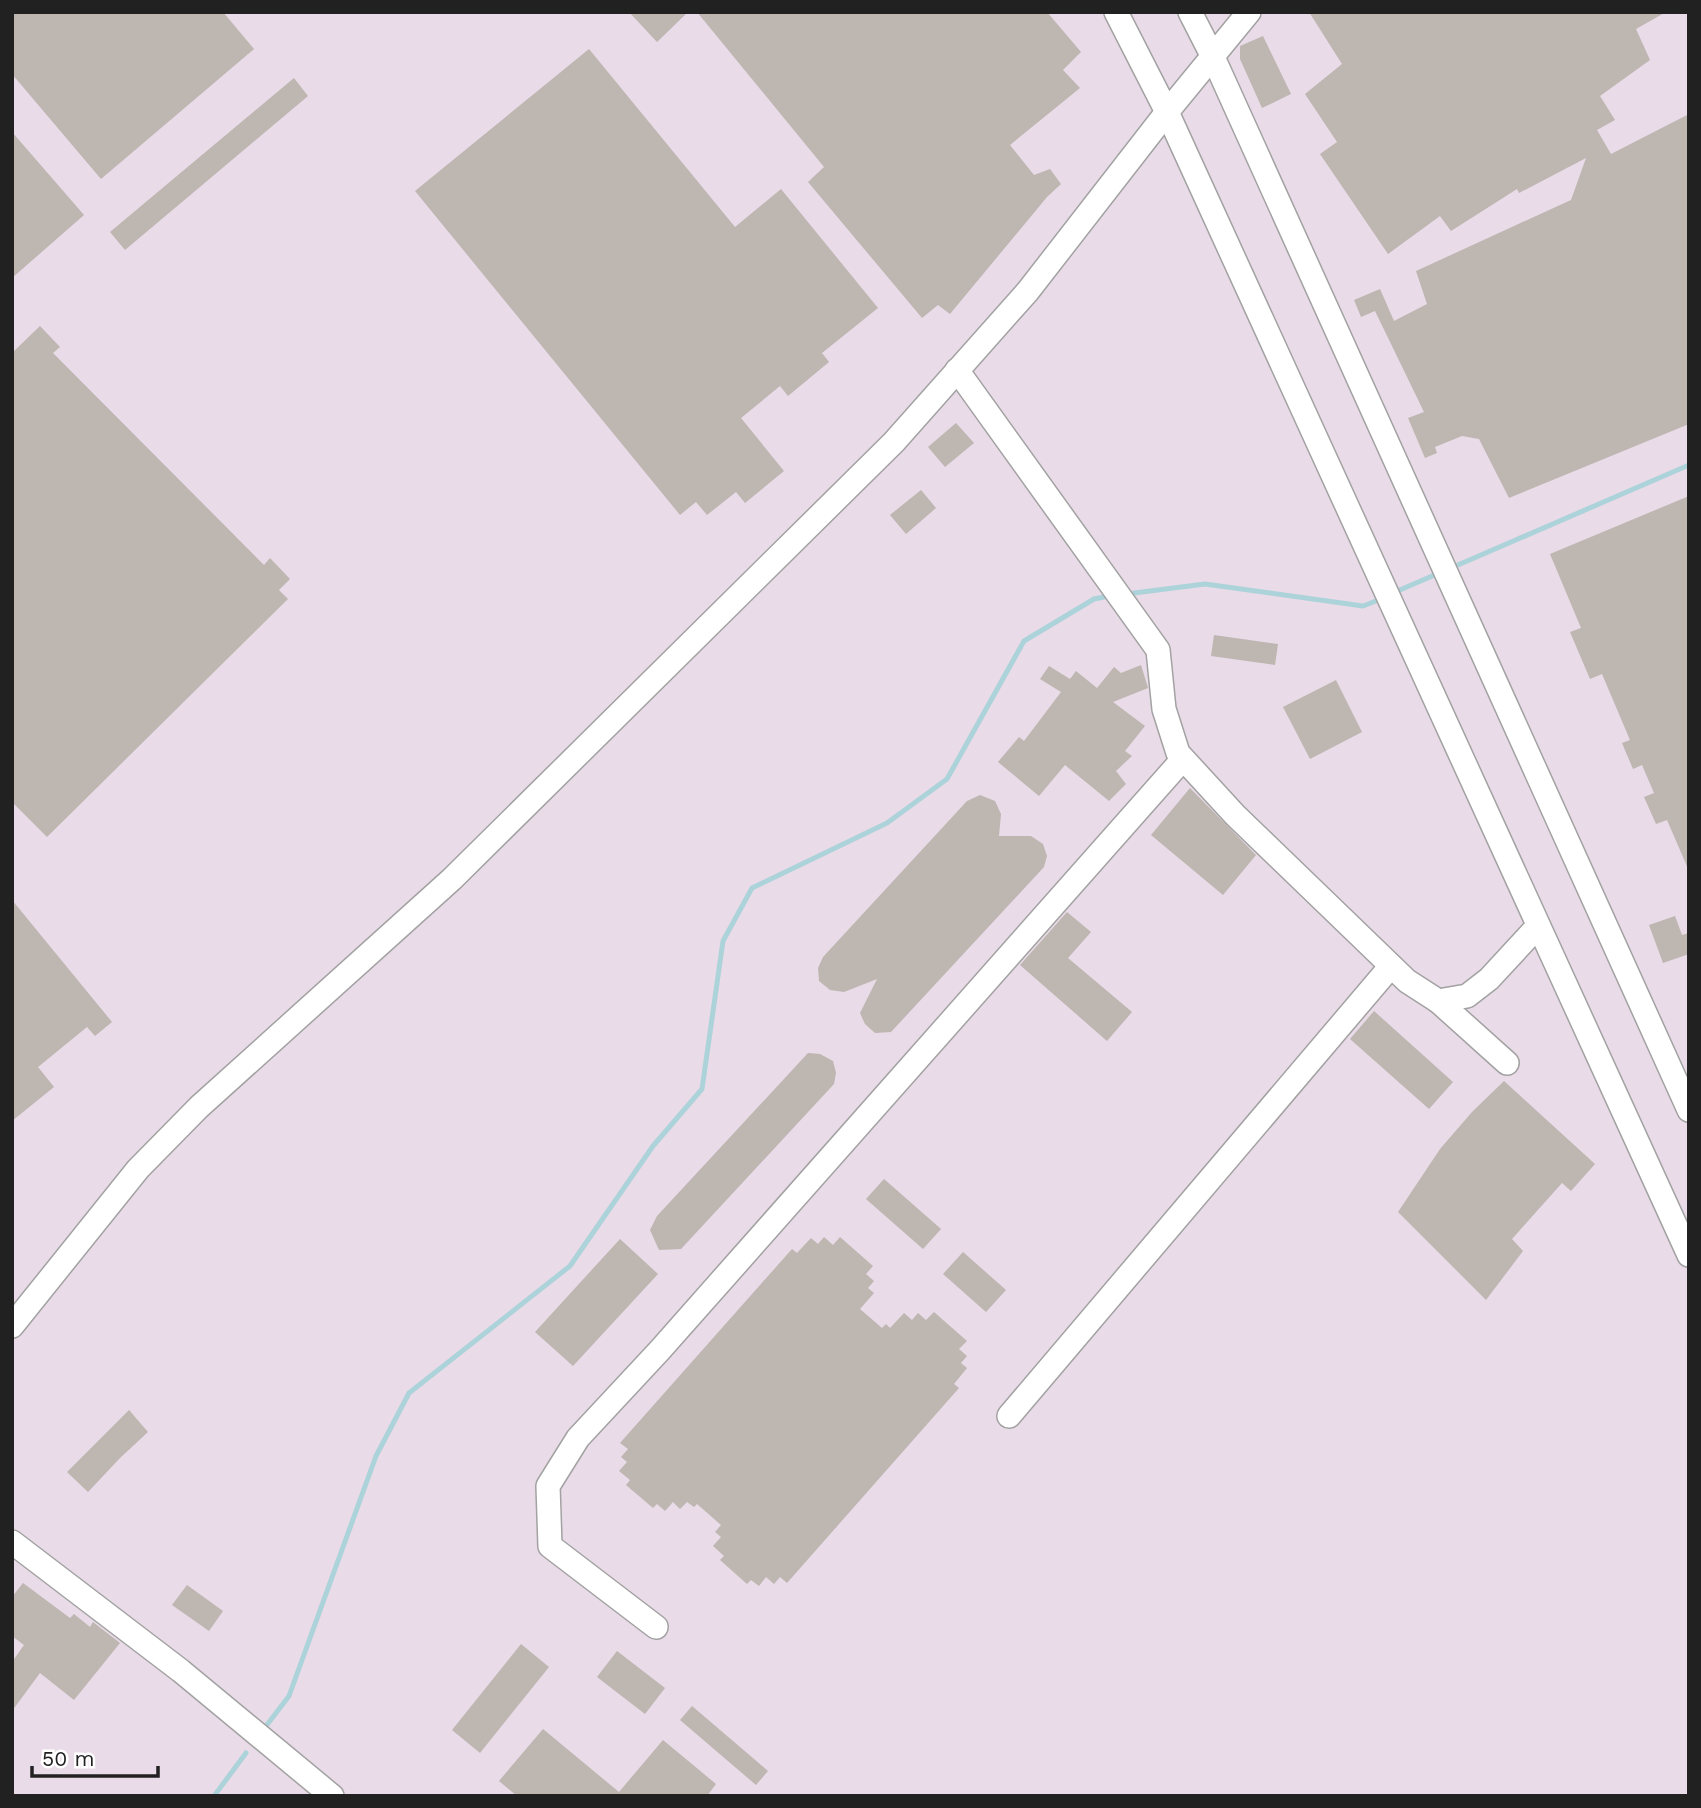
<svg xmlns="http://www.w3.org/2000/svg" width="1701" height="1808" viewBox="0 0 1701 1808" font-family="'Work Sans',sans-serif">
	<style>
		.industrial { fill: #e9dbe7 }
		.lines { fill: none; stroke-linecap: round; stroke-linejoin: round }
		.stream { stroke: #add3da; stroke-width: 5 }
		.building { fill: #bdb6b1 }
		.minor-casing { stroke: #a2a2a2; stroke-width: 26 }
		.minor { stroke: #fff; stroke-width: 23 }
	</style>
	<rect width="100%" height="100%" fill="#f0ede8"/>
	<!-- industrial -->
	<rect class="industrial" x="12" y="12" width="1677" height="1784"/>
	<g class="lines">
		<!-- stream -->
		<g class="stream">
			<polyline points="1451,568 1689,465"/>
			<polyline points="1134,593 1205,584 1363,606 1381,599"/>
			<polyline points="1393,593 1439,573"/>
			<polyline points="263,1730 289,1696 376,1456 409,1393 570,1266 653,1146 702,1089 723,941 752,888 887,823 947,779 1024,641 1094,599 1104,597"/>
			<polyline points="214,1796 246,1753"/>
		</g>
	</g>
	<!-- building -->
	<g class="building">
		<polygon points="12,12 223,12 254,49 101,179 12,74"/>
		<polygon points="629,12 688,12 657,42"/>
		<polygon points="697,12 1047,12 1081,52 1063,70 1080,88 1010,145 1034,175 1050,169 1061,184 1047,197 950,314 938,305 922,318 808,182 824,167"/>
		<polygon points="1309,12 1666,12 1636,29 1650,60 1600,96 1615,120 1597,130 1611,154 1689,114 1689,424 1509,498 1479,439 1462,436 1435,447 1437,453 1425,458 1408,418 1424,412 1375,311 1361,317 1354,300 1380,289 1394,321 1427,304 1416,271 1571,200 1586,158 1519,193 1517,189 1451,231 1440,216 1388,254 1320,154 1337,142 1305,94 1342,64"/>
		<polygon points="1263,36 1291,94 1262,108 1240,59 1240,46"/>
		<polygon points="589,49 735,227 781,189 878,308 822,353 829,362 788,396 780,386 741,418 784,471 745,503 736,492 707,515 696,502 680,515 415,191"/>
		<polygon points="294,78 308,96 125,250 110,232"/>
		<polygon points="12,132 84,215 12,278"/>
		<polygon points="40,326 60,347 53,353 264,565 270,558 290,579 279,590 288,599 47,837 12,802 12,353"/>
		<polygon points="956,423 974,443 945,467 928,447"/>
		<polygon points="921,490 936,508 906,534 890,515"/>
		<polygon points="1689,496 1689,871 1667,820 1656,824 1644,797 1654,793 1642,765 1633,769 1622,743 1630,740 1602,674 1590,679 1570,632 1581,628 1550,554"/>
		<polygon points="1214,635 1278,644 1275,665 1211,656"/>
		<polygon points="1141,665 1148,688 1113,702 1145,726 1125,751 1132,756 1116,771 1126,784 1109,801 1065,765 1039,796 998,762 1019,737 1024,741 1061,692 1040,679 1049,666 1070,679 1076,671 1097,688 1114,667 1121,673"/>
		<polygon points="1336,680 1362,732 1310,759 1283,707"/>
		<polygon points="1190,788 1256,855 1223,895 1151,835"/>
		<polygon points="980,795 995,801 1001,814 999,836 1031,836 1043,844 1047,856 1044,867 891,1032 875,1033 865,1024 860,1013 877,979 844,992 830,990 819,981 818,968 823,957 967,801"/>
		<polygon points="12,900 112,1022 95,1036 87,1027 38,1067 54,1087 12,1121"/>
		<polygon points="1067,912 1091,932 1068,958 1132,1012 1107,1041 1020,965"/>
		<polygon points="1675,916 1682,935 1689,933 1689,954 1663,963 1649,925"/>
		<polygon points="1374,1011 1453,1082 1429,1109 1350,1039"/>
		<polygon points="808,1053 820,1054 833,1061 836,1073 834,1084 681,1249 659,1250 650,1230 657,1216"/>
		<polygon points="1504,1081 1595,1164 1571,1191 1562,1183 1512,1239 1523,1251 1486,1300 1398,1212 1440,1149 1472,1112"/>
		<polygon points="884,1179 941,1229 923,1249 866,1199"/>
		<polygon points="824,1237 833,1245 840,1237 873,1266 866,1274 874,1281 868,1288 874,1293 860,1309 882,1328 886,1324 890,1328 904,1313 912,1320 918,1313 926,1320 934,1312 967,1341 959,1349 967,1356 961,1363 967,1368 954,1384 959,1388 787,1583 780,1577 774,1584 766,1577 759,1586 751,1580 747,1584 720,1560 724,1556 713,1546 721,1537 715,1532 721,1525 697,1504 694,1507 687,1502 680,1509 673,1502 665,1511 657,1504 653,1508 626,1485 630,1480 619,1471 627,1462 621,1457 628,1449 620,1443 792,1249 797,1253 811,1238 818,1244"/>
		<polygon points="620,1239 658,1274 573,1366 535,1332"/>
		<polygon points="963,1252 1006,1290 986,1312 943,1274"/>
		<polygon points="129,1410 148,1432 120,1458 88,1492 67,1472"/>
		<polygon points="23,1583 70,1618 74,1614 90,1627 93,1622 120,1643 74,1700 40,1673 12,1711 12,1662 24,1645 12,1636 12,1597"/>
		<polygon points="187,1585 223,1611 209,1631 172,1605"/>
		<polygon points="521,1644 549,1667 480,1753 452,1730"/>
		<polygon points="617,1651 665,1688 645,1714 597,1677"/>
		<polygon points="692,1706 768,1771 756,1785 680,1720"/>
		<polygon points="543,1729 619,1792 663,1740 716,1784 707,1796 517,1796 499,1781"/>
	</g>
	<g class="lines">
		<!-- minor casing -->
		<g class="minor-casing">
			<g id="minor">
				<polyline points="1116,12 1167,112 1689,1255"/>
				<polyline points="1190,12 1213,57 1689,1110"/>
				<polyline points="957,370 1158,650 1164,709 1178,753 1235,815 1407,981 1438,1001 1467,996 1489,979 1538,926"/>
				<polyline points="1438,1001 1507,1063"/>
				<polyline points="12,1326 138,1169 199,1107 452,879 894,442 1028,291 1167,112 1249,12"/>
				<polyline points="1009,1416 1391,966"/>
				<polyline points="12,1542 181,1671 332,1796"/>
				<polyline points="656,1627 550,1546 548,1486 578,1438 660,1350 1183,759"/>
			</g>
		</g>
		<!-- minor -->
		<use href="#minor" class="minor"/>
	</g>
	<!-- border -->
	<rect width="1701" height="1808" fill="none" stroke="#212121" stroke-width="28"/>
	<!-- scale -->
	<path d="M32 1766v10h126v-10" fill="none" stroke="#212121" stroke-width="3.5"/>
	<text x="42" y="1766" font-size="21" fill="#212121" stroke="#ffffff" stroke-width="5" paint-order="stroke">50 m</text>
</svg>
